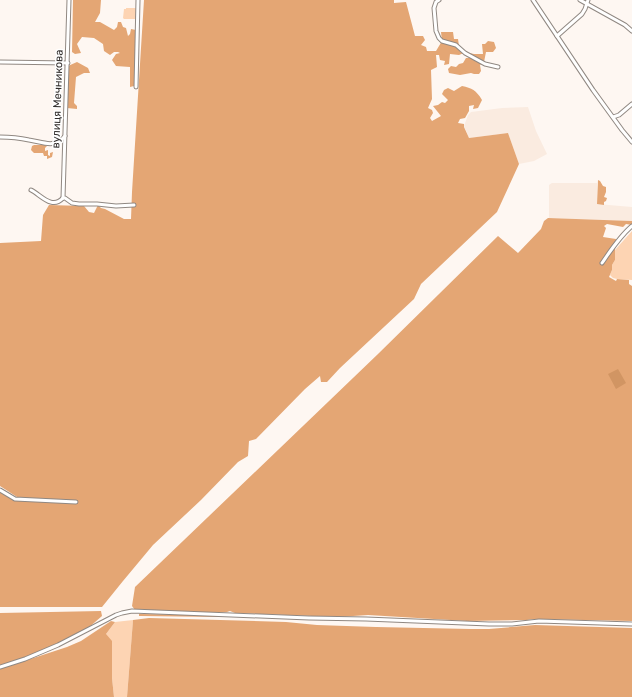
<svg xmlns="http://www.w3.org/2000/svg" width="632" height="697" viewBox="0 0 632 697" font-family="Rubik,sans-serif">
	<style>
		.built { fill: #faebe0 }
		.green { fill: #fdd4b3 }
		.forest { fill: #e4a674 }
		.water { fill: #d19563 }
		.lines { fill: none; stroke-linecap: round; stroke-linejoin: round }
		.minor-casing { stroke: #908882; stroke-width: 5 }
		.minor { stroke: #fff; stroke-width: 3 }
		.labels { text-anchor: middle; stroke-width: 3; stroke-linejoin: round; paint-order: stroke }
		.street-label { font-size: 11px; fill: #302c2a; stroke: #fff }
	</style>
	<rect width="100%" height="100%" fill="#fef7f2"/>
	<!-- built -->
	<g class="built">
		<polygon points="528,107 536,131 547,154 534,161 519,164 508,133 469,138 464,126 468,115 471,112 502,108"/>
		<polygon points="552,183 597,183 597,204 632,207 632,221 549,218 549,185"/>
	</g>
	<!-- green -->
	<g class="green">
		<polygon points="126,8 135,8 137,9 136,19 124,19 123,18 124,9 126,9"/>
		<polygon points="632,231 632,280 617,279 613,278 610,275 612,270 612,265 615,260 615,250"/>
		<polygon points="133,620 127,697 114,697 112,678 106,634 115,622"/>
	</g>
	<!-- forest -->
	<g class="forest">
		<polygon points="73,0 101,0 100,13 95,22 100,22 114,30 117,27 118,22 121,22 123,27 126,28 128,36 130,34 131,29 136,30 136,61 134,86 130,87 130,67 116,66 112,60 116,54 120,53 118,52 114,52 110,55 104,51 103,44 94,38 82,37 77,44 81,53 75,54 72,52"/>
		<path d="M 144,0 L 394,0 L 394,3 L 406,2 L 415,36 L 423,36 L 425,40 L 421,45 L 426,47 L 427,51 L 436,51 L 442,41 L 441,32 L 453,32 L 454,39 L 458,39 L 459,46 L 466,52 L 459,55 L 450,54 L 449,64 L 444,65 L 445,61 L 440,60 L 439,55 L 436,55 L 437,67 L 431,70 L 432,99 L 428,108 L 432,110 L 433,113 L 430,118 L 432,121 L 441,116 L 433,106 L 438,105 L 442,102 L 445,103 L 448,100 L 442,94 L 444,90 L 448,88 L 454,91 L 462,86 C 472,88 476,90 482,100 L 478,108 L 473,109 L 474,105 L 469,106 L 469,111 L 465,118 L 460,119 L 458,123 L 464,124 L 464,127 L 469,138 L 508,133 L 519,164 L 497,212 L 421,284 L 414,299 L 340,368 L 327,382 L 321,382 L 320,376 L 305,389 L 256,439 L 249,441 L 248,456 L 238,462 L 201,500 L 153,545 L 123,581 L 102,607 L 0,607 L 0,492 L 11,498 L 17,497 L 0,486 L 0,243 L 41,241 L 43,215 L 49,205 L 84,206 L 89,212 L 94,213 L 98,205 L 101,208 L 105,209 L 124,219 L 131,219 L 132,192 Z"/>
		<polygon points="488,41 494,42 496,48 493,52 486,52 484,62 480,65 481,71 479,74 474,74 471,73 460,75 449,73 448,69 451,66 456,67 459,64 463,63 466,58 469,58 469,53 474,54 483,54 482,44 485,44"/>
		<polygon points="77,62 88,68 90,73 84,73 76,77 74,103 77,106 77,109 67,108 68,66"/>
		<polygon points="42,144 47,146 45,148 45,151 48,150 48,155 50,156 50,153 53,152 52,157 47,159 47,156 44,156 43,153 34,153 31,150 32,146 34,145 40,145"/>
		<polygon points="598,180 600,181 603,186 606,187 606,192 604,197 607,198 606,201 604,202 604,205 597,204"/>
		<polygon points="548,218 632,221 632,225 626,224 623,227 607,224 604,226 606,228 603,237 616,239 615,250 615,260 612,265 612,270 609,277 616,281 617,279 629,280 629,284 632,286 632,621 534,619 527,620 467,621 368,615 338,617 235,613 230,611 227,612 211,613 135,610 132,606 135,587 378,354 498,236 518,253 541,229 544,221"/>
		<polygon points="101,611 102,616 87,629 48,649 0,666 0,613"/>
		<polygon points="139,614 220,615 220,617 141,616 139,616"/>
		<polygon points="149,618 286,622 317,625 376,627 471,629 489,629 535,625 632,628 632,697 127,697 133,620"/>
		<polygon points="111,621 115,622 106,634 112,641 112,678 114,697 0,697 0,669 67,647 81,641"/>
	</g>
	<!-- water -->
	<polygon class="water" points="618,369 626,383 616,389 608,374"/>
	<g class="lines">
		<!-- minor casing -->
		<g class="minor-casing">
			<g id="minor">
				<polyline points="439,0 436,2 434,8 436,31 439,38 442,41 456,45 465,53 485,64 498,67"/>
				<polyline points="533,0 593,90 622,130 632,142"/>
				<polyline points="580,0 625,25 632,31"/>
				<polyline points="557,36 582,14 585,9 588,0"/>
				<polyline points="0,62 68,63"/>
				<polyline points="136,87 138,0"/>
				<polyline points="613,117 619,115 632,104"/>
				<path d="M 0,137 C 9,137 20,138 29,140 C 43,142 54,149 65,136"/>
				<path d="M 31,190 C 41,195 52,210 63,198"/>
				<path d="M 63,198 C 65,132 67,66 69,0"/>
				<polyline points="63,198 65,198 72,203 79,204 97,204 116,206 134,205"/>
				<path d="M 602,263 C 611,250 620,236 632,226"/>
				<polyline points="0,490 15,499 76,502"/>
				<polyline points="0,667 25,659 58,645 116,615 122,613 132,611 309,618 366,619 489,624 512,624 539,621 632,624"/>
			</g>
		</g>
		<!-- minor -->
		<use href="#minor" class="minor"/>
	</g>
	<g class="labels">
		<!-- street labels -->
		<g class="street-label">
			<text transform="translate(57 99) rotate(-88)" y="4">вулиця Мечникова</text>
		</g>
	</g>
</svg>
